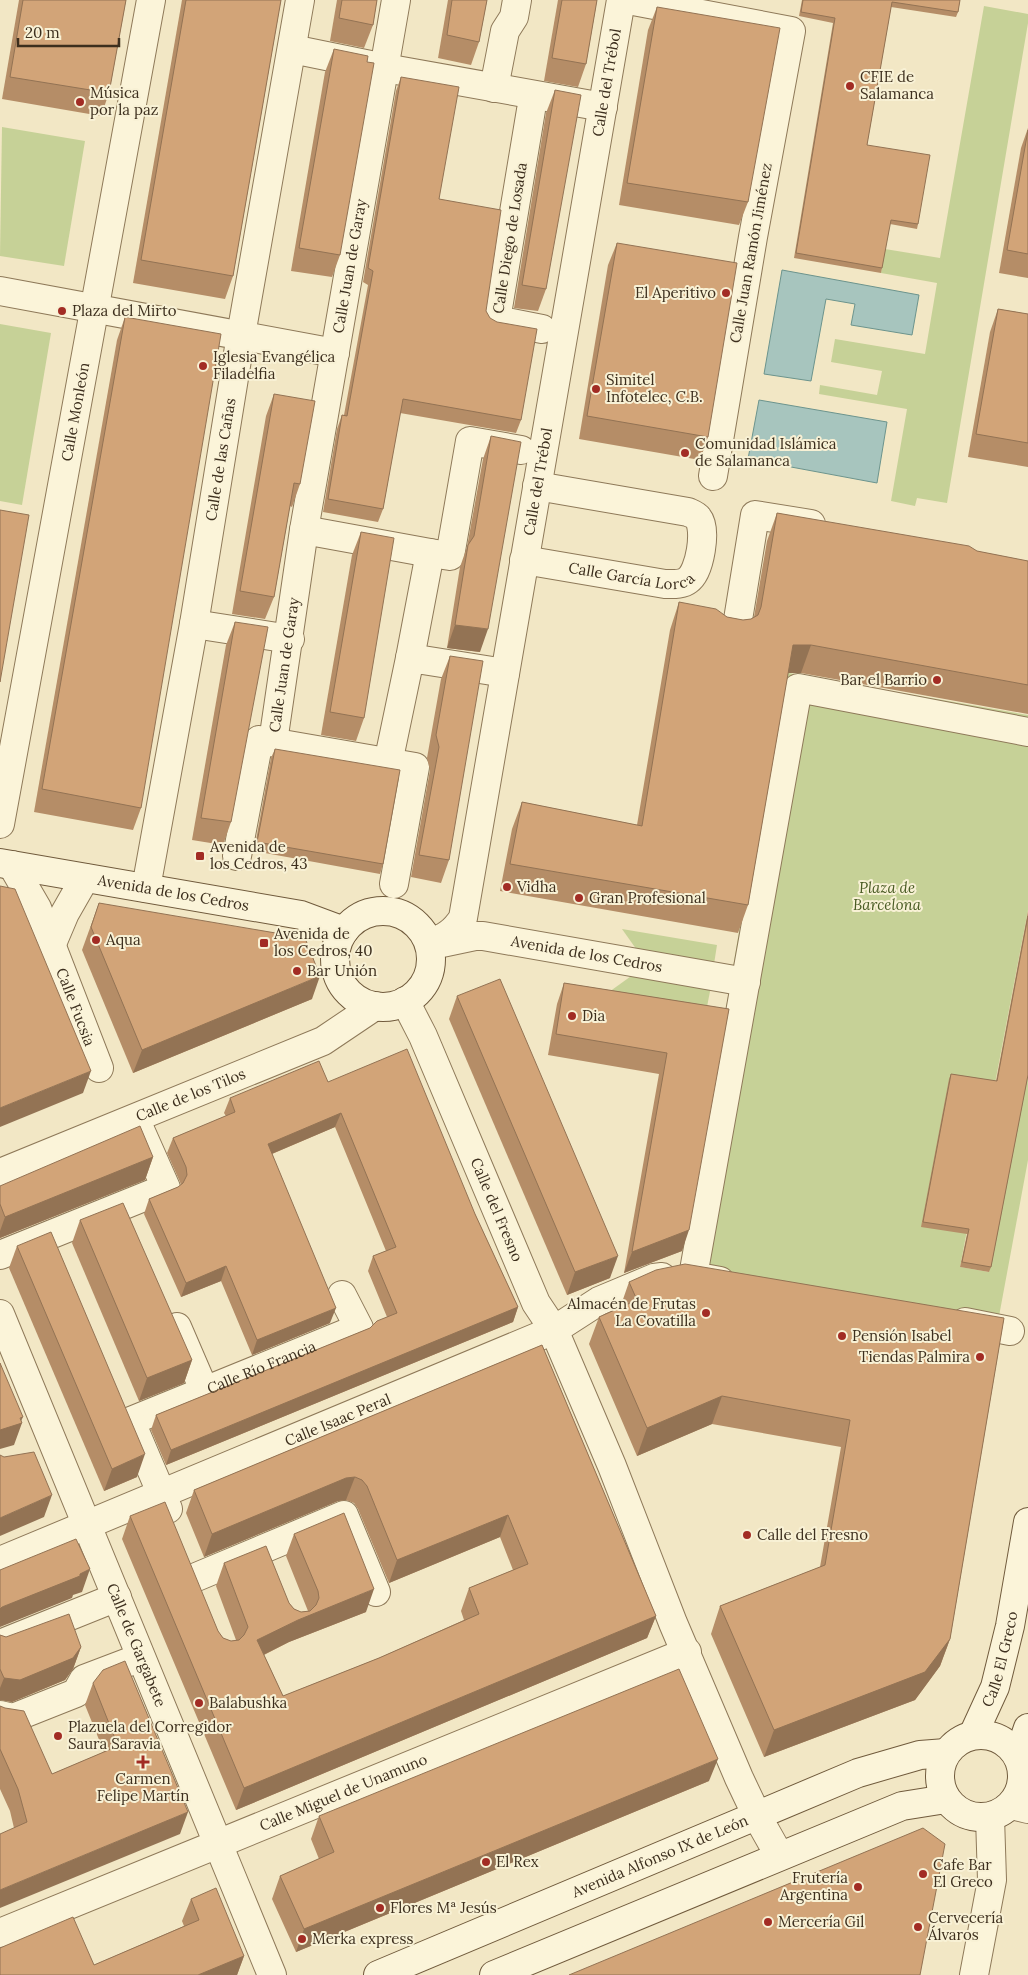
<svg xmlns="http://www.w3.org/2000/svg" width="1028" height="1975" viewBox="0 0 1028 1975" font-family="Lora,serif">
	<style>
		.green { fill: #c6d197 }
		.water { fill: #a7c5be; stroke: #6c948d }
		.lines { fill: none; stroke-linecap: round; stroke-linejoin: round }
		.street-casing { stroke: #8e7959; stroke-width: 30 }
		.secondary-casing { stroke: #705a3c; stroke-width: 30 }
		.street { stroke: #fbf4d9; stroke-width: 28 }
		.secondary { stroke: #fbf4d9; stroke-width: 28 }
		.wall { fill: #b58d67 }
		.shaded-wall { fill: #937354 }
		.building { fill: #d2a478; stroke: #937354 }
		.poi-dot { fill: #a22c24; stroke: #f8f1d5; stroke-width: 2 }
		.labels { text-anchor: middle; stroke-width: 4; stroke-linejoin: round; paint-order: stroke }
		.poi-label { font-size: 15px; fill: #3d2f1e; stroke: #f8f1d5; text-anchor: start }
		.street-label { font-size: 15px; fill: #3d2f1e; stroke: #f8f1d5 }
		.park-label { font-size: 15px; font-style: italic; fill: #495b23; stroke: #f8f1d5 }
	</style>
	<rect width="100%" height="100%" fill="#f2e7c5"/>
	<!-- green -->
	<g class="green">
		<polygon points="984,6 1028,14 1028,23 947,503 917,498 915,506 891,501 907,409 819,394 820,385 877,395 882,371 831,362 835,339 925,354 937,283 881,273 885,249 940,258"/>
		<polygon points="2,127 85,141 64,266 0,256"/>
		<polygon points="0,324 51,333 22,505 0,501"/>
		<polygon points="783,672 1028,715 1028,910 960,1267 989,1272 1028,1071 1028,1160 997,1327 712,1298 685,1250"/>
		<polygon points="622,929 717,945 714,964 639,953"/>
		<polygon points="634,974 711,986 707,1007 609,992"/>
	</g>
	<!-- water -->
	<g class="water">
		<polygon points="782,270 919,295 912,335 851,325 855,304 826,299 811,381 764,374"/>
		<polygon points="759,400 887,422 877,483 748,459"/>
	</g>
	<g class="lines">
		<!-- street casing -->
		<g class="street-casing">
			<g id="street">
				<polyline points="628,0 791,31 753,237 713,476"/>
				<polyline points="292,49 385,68 603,107"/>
				<polyline points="494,88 505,31 514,17 517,0"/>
				<polyline points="531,110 496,320 542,329"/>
				<polyline points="0,291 335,353"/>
				<polyline points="304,530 430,553"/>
				<path id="s1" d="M 524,560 L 665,584 C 672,584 682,585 688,580 C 700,572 707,529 698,518 C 696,515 690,513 688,512 L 537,486"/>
				<polyline points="194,624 290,639"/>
				<polyline points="720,629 736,632 755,515 811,524"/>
				<polyline points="410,658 430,553 450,556 470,441 521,450"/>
				<path id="s2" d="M 273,742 L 304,530 L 396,0"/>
				<polyline points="388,763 410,658 505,673"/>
				<path id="s3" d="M 0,824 L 151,0"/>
				<polyline points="237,856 259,740 415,767 394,884"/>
				<path id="s4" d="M 12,865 L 37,908 L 99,1068"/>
				<path id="s5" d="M 146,888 L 194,624 L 241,335 L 300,0"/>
				<path id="s6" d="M 429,943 C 445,938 454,932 463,918 L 621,0"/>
				<path id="s7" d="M 437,944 L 475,936 L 483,936 L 746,982"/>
				<polyline points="51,946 65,913 85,878"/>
				<path id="s8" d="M 405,1001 L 423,1036 L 536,1303 L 554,1330 L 612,1466 L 673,1623 L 739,1778 L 757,1816 L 779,1855"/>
				<path id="s9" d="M 0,1173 L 323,1041 L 375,1006"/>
				<polyline points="0,1255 166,1188 138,1125"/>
				<polyline points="720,1281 693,1276 798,688 1028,732"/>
				<path id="s10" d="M 0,1314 L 272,1975"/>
				<polyline points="965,1322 1010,1331"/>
				<polyline points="177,1327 205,1392"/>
				<path id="s11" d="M 131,1421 L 359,1328 L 342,1295"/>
				<polyline points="131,1422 168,1509"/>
				<path id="s12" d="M 0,1561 L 554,1330 L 599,1301 L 654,1278 L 662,1277"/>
				<polyline points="194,1578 344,1515 376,1592"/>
				<polyline points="0,1644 117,1597"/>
				<polyline points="0,1715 13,1718 76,1693 84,1679 134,1660"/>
				<polyline points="1011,1805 1028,1809"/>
				<path id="s13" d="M 0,1933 L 687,1652"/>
				<polyline points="974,1975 992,1880 990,1817"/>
			</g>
		</g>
		<!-- secondary casing -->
		<g class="secondary-casing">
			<g id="secondary">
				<path id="s14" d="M 0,863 L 301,915 L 344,931"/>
				<circle cx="383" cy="959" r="48"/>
				<circle cx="981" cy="1776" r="41"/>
				<path id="s15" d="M 973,1735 L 995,1687 L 1010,1626 L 1028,1522"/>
				<polyline points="1018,1757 1028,1728"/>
				<path id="s16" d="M 378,1975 L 858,1773 L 920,1755 L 946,1753"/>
				<polyline points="494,1975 902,1806 946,1799"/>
			</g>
		</g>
		<!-- street -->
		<use href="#street" class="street"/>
		<!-- secondary -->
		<use href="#secondary" class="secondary"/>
	</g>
	<!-- wall -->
	<g class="wall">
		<polygon points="19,0 126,0 109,93 101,116 2,99"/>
		<polygon points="182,0 281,0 233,276 225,299 133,283"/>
		<polygon points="337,0 377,0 373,25 364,48 330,41"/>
		<polygon points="448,0 487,0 479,42 471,65 438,58"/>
		<polygon points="558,0 597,0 586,64 578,87 544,81"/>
		<polygon points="802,0 960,0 958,12 956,17 891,7 867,145 918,224 917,229 890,224 882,268 881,273 794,258 833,23 799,16"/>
		<polygon points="657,7 748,202 739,225 619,205 648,30"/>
		<polygon points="334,49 340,255 332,277 291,271 325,72"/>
		<polygon points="401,77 439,199 486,311 521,420 516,433 400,413 383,509 378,522 323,512 337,429 342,415 344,415 368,285 363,282 396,91"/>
		<polygon points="555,90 546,289 538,311 514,308 546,113"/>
		<polygon points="1028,128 1028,278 999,273 1021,148"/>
		<polygon points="617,243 708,437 700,460 579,439 608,265"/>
		<polygon points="998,309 1028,314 1028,467 968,457 990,332"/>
		<polygon points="125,317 141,808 133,830 34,812 117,340"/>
		<polygon points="274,394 300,484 292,507 290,506 274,597 265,619 232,614 266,416"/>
		<polygon points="491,436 480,652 447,648 460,567 467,547 483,459"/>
		<polygon points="777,513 1028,561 1028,714 801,673 788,673 748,905 738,933 500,891 512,829 522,802 637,825 670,630 679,602 727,617 743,620 751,619 754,617 767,541"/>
		<polygon points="361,532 364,718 356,741 321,735 352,555"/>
		<polygon points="235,622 231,822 223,845 192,840 226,645"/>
		<polygon points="450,656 449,860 441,883 411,877 430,770 427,758 441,679"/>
		<polygon points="275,749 383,864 380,874 254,851 271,758"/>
		<polygon points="99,903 312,999 133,1073 82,950"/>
		<polygon points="1028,911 1028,1075 991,1267 989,1272 960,1267 967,1234 921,1227 949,1079 951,1074 996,1081"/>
		<polygon points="564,983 729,1009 682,1251 624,1273 659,1074 548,1055 557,1004"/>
		<polygon points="457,996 610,1278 567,1295 449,1019"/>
		<polygon points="328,1082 475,1214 518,1307 513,1322 166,1465 151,1430 156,1415 370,1328 387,1317 368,1271 373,1256 386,1251 335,1127 272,1154 330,1323 252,1355 221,1281 181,1297 144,1214 149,1199 178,1187 181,1185 180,1182 167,1153 173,1138 226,1116 224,1113 230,1098"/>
		<polygon points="153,1157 145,1180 0,1238 0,1186"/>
		<polygon points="80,1220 192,1360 184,1383 139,1401 72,1243"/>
		<polygon points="17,1246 137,1477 104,1491 9,1268"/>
		<polygon points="629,1282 1004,1318 950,1639 940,1666 915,1700 764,1757 711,1634 720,1606 820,1567 841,1447 712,1424 637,1456 589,1344 599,1317 620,1308"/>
		<polygon points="542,1345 656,1616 647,1638 236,1810 122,1539 130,1516 223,1638 231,1641 236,1640 216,1586 224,1563 289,1603 294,1609 301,1612 308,1611 286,1556 294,1534 366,1612 289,1642 264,1655 283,1696 379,1658 464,1620 461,1611 469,1588 513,1570 500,1537 389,1583 358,1509 354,1503 346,1500 338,1501 204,1557 186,1513 194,1490"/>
		<polygon points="0,1635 6,1637 81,1647 73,1669 65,1680 12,1702 0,1700"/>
		<polygon points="93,1683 180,1834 14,1828 10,1811 0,1789 0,1706 52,1774 104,1752 85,1705"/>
		<polygon points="709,1781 296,1952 272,1899 280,1876 319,1859 311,1839 319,1816"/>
		<polygon points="191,1899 244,1956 237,1975 0,1975 94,1965 184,1926 182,1921"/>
	</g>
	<!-- shaded-wall -->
	<g class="shaded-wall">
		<polygon points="455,625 488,629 480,652 447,648"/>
		<polygon points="793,645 811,645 801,673 783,673"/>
		<polygon points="320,976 312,999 133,1073 142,1050"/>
		<polygon points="91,1071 83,1093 0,1127 0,1108"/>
		<polygon points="341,1113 335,1127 262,1158 268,1144"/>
		<polygon points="153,1157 145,1180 0,1238 0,1231 5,1217"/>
		<polygon points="689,1230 682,1251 624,1273 632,1252"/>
		<polygon points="618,1256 610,1278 567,1295 575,1272"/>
		<polygon points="226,1266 221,1281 181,1297 186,1283"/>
		<polygon points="518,1307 513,1322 166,1465 171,1450"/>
		<polygon points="336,1308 330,1323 252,1355 257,1340"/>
		<polygon points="192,1360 184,1383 139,1401 147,1378"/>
		<polygon points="722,1396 712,1424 637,1456 647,1428"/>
		<polygon points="23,1417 20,1423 22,1423 14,1445 0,1449 0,1430"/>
		<polygon points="145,1454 137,1477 104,1491 112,1469"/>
		<polygon points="355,1477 346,1500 338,1501 204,1557 212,1534 346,1478"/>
		<polygon points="52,1495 44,1517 0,1536 0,1518"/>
		<polygon points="508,1515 500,1537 389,1583 397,1560"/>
		<polygon points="90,1569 82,1592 73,1595 72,1598 0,1627 0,1609 2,1607"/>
		<polygon points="374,1589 366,1612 289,1642 249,1662 257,1640 298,1620"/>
		<polygon points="656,1616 647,1638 236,1810 244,1788"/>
		<polygon points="950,1639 940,1666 915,1700 764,1757 774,1730"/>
		<polygon points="81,1647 73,1669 65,1680 12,1702 0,1700 0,1688 4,1678"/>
		<polygon points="718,1759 709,1781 296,1952 304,1929"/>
		<polygon points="188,1812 180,1834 0,1908 0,1890"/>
		<polygon points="244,1956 237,1975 198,1975"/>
	</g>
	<!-- building -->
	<g class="building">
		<polygon points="23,0 126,0 109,93 10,77"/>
		<polygon points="186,0 281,0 233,276 141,260"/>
		<polygon points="342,0 377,0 373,25 339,18"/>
		<polygon points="452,0 487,0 479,42 447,35"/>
		<polygon points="562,0 597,0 586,64 552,58"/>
		<polygon points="803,0 960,0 958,12 892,2 867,145 930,155 918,224 891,220 882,268 796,253 835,18 801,12"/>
		<polygon points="657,7 780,28 748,202 627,183"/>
		<polygon points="334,49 368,56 367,62 374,63 340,255 299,248"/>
		<polygon points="401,77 459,87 439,199 501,210 486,311 490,318 497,322 537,329 521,420 403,399 383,509 328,499 342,415 347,416 373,271 368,268"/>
		<polygon points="555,90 581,95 546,289 522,285"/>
		<polygon points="1028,130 1028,254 1007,250"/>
		<polygon points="617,243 737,263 708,437 587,416"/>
		<polygon points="998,309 1028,314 1028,443 976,434"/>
		<polygon points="125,317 221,334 141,808 42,789"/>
		<polygon points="274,394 315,401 300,484 294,483 274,597 240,591"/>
		<polygon points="491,436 521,442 488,629 455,625 468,545 474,536"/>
		<polygon points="0,510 29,515 0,682"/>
		<polygon points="777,513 969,546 977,551 1028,561 1028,685 811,645 793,645 748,905 510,864 522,802 642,826 679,602 716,609 727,617 743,620 751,619 758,615 761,607"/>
		<polygon points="361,532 394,538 364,718 330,712"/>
		<polygon points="235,622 268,627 231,822 201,818"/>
		<polygon points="450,656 483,661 449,860 419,855 439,747 436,735"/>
		<polygon points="275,749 400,770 383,864 257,842"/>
		<polygon points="0,886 15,889 91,1071 0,1108"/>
		<polygon points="99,903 305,938 320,976 142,1050 91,927"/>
		<polygon points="1028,916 1028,1075 991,1267 962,1262 969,1229 923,1222 951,1074 997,1081"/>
		<polygon points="500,979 618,1256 575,1272 457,996"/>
		<polygon points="564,983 729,1009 689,1230 632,1252 667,1053 556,1034"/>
		<polygon points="407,1049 475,1214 518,1307 171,1450 156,1415 370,1328 377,1321 397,1313 373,1256 396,1247 341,1113 268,1144 336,1308 257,1340 226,1266 186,1283 149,1199 178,1187 183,1183 187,1175 186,1167 173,1138 235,1112 230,1098 319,1061 328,1082"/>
		<polygon points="140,1126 153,1157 5,1217 0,1204 0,1186"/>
		<polygon points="123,1203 192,1360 147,1378 80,1220"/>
		<polygon points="51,1232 145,1454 112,1469 17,1246"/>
		<polygon points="685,1264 1004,1318 950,1639 925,1672 774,1730 720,1606 825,1565 850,1420 722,1396 647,1428 599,1317 637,1300 629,1282 656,1270"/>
		<polygon points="542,1345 656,1616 244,1788 130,1516 165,1502 218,1631 223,1638 231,1641 239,1640 244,1635 248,1627 224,1563 266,1546 289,1603 294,1609 301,1612 310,1611 316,1605 319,1598 318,1591 294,1534 344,1513 374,1589 298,1620 257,1640 283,1696 379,1658 479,1614 469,1588 528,1564 508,1515 397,1560 367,1486 362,1480 355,1477 346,1478 212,1534 194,1490"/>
		<polygon points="0,1363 23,1417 20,1418 22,1423 0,1430"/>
		<polygon points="34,1452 52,1495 0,1518 0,1455 4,1457"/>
		<polygon points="76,1539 90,1569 80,1574 80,1576 2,1607 0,1609 0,1570"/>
		<polygon points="69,1614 81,1647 73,1658 20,1680 4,1678 0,1669 0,1635 6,1637"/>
		<polygon points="125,1661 188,1812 0,1890 0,1834 27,1822 18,1789 0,1749 0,1706 5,1708 24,1711 52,1774 118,1746 93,1683 103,1670"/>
		<polygon points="679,1669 718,1759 304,1929 280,1876 334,1852 319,1816"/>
		<polygon points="923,1828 945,1844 920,1975 569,1975"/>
		<polygon points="216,1888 244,1956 198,1975 0,1975 0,1948 73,1917 94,1965 199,1920 191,1899"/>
	</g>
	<!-- markers -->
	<g class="poi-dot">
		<circle cx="850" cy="86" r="5"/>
		<circle cx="80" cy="102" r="5"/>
		<circle cx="726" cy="293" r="5"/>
		<circle cx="62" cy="311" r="5"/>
		<circle cx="203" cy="366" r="5"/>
		<circle cx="596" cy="389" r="5"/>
		<circle cx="685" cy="453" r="5"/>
		<circle cx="937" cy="680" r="5"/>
		<rect x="195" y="851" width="10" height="10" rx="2.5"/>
		<circle cx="507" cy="887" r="5"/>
		<circle cx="579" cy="898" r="5"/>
		<circle cx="96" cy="940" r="5"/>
		<rect x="259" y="938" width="10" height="10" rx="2.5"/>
		<circle cx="297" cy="971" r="5"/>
		<circle cx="572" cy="1016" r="5"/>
		<circle cx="706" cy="1313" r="5"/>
		<circle cx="842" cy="1336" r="5"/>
		<circle cx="980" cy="1357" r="5"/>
		<circle cx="747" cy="1535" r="5"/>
		<circle cx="199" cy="1703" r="5"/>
		<circle cx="58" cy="1736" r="5"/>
		<path d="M140.5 1754.5h5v5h5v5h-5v5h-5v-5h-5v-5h5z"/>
		<circle cx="486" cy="1862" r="5"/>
		<circle cx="923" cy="1874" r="5"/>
		<circle cx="858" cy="1887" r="5"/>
		<circle cx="380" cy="1908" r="5"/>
		<circle cx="768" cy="1922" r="5"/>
		<circle cx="918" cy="1927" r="5"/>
		<circle cx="302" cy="1939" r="5"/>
	</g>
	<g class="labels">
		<!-- poi labels -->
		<g class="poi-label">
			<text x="860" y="82">CFIE de<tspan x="860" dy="17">Salamanca</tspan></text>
			<text x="90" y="98">Música<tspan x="90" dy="17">por la paz</tspan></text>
			<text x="716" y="298" text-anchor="end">El Aperitivo</text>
			<text x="72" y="316">Plaza del Mirto</text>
			<text x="213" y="362">Iglesia Evangélica<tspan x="213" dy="17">Filadelfia</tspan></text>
			<text x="606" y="385">Simitel<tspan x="606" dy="17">Infotelec, C.B.</tspan></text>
			<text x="695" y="449">Comunidad Islámica<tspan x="695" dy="17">de Salamanca</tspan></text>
			<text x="927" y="685" text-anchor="end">Bar el Barrio</text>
			<text x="210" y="852">Avenida de<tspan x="210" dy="17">los Cedros, 43</tspan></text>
			<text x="517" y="892">Vidha</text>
			<text x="589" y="903">Gran Profesional</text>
			<text x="274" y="939">Avenida de<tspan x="274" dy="17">los Cedros, 40</tspan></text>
			<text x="106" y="945">Aqua</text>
			<text x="307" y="976">Bar Unión</text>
			<text x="582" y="1021">Dia</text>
			<text x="696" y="1309" text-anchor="end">Almacén de Frutas<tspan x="696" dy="17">La Covatilla</tspan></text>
			<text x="852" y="1341">Pensión Isabel</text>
			<text x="970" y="1362" text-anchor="end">Tiendas Palmira</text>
			<text x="757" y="1540">Calle del Fresno</text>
			<text x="209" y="1708">Balabushka</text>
			<text x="68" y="1732">Plazuela del Corregidor<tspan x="68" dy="17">Saura Saravia</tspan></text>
			<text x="143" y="1784" text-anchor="middle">Carmen<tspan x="143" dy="17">Felipe Martín</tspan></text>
			<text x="496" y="1867">El Rex</text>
			<text x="933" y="1870">Cafe Bar<tspan x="933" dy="17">El Greco</tspan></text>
			<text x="848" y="1883" text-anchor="end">Frutería<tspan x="848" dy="17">Argentina</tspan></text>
			<text x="390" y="1913">Flores Mª Jesús</text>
			<text x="928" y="1923">Cervecería<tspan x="928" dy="17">Álvaros</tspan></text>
			<text x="778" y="1927">Mercería Gil</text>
			<text x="312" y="1944">Merka express</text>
		</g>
		<!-- street labels -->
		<g class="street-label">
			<text dy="5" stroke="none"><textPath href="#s6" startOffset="891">Calle del Trébol</textPath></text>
			<text transform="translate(510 238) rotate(-81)" y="5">Calle Diego de Losada</text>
			<text transform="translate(751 253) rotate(-80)" y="5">Calle Juan Ramón Jiménez</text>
			<text dy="5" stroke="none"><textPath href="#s2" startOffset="482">Calle Juan de Garay</textPath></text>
			<text dy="5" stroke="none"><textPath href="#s3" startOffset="419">Calle Monleón</textPath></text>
			<text dy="5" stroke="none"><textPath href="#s5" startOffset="435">Calle de las Cañas</textPath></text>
			<text dy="5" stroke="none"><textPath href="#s6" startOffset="486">Calle del Trébol</textPath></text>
			<text dy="5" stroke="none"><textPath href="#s1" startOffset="109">Calle García Lorca</textPath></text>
			<text dy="5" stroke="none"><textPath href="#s2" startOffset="78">Calle Juan de Garay</textPath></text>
			<text dy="5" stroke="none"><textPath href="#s14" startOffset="176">Avenida de los Cedros</textPath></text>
			<text dy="5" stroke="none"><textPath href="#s7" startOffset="152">Avenida de los Cedros</textPath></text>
			<text dy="5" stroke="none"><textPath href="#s4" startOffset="156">Calle Fucsia</textPath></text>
			<text dy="5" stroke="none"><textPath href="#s9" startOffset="206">Calle de los Tilos</textPath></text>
			<text dy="5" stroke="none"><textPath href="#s8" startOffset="228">Calle del Fresno</textPath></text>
			<text dy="5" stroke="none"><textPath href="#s11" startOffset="141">Calle Río Francia</textPath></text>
			<text dy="5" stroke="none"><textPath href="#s12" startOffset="366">Calle Isaac Peral</textPath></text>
			<text dy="5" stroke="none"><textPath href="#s10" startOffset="358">Calle de Gargabete</textPath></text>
			<text dy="5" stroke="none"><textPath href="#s15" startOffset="81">Calle El Greco</textPath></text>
			<text dy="5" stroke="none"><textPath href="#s13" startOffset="371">Calle Miguel de Unamuno</textPath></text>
			<text dy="5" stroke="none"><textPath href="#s16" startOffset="306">Avenida Alfonso IX de León</textPath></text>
		</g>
		<!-- park labels -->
		<g class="park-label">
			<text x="887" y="893">Plaza de<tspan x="887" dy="17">Barcelona</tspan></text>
		</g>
	</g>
	<!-- scale -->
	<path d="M18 38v8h101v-8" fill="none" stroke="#3d2f1e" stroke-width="2.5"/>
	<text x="25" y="38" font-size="15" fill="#3d2f1e" stroke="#f8f1d5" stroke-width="4" paint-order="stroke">20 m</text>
</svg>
